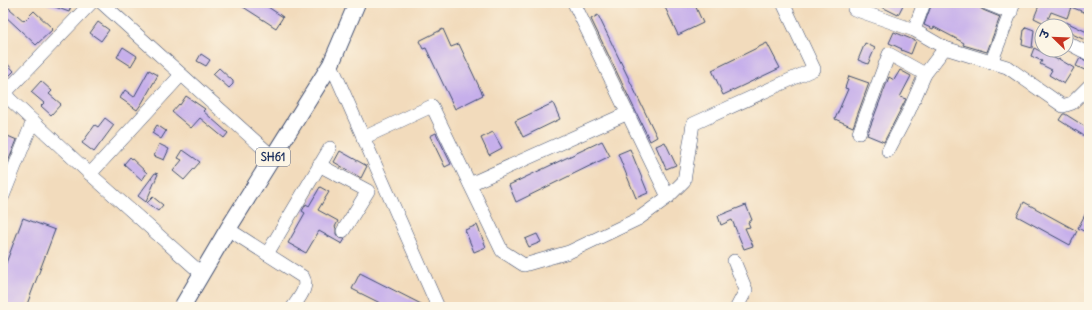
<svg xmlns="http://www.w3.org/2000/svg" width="1092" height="310" viewBox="0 0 1092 310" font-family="Delius,'Playpen Sans Deva',sans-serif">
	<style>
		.building { fill: #c6afeb }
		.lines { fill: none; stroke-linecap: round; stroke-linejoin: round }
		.minor-casing { stroke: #3b496c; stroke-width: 14 }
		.major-casing { stroke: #3b496c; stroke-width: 18 }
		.minor { stroke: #fff; stroke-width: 13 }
		.major { stroke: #fff; stroke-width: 16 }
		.labels { text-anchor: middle; stroke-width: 3.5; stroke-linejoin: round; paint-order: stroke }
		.shield { fill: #fcf5e5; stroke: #5e6a86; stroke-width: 1 }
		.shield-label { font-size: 11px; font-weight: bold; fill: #1b2f5e }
	</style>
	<rect width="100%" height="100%" fill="#fcf5e5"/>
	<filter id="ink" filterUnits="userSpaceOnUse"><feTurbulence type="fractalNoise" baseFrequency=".025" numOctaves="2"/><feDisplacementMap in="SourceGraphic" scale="8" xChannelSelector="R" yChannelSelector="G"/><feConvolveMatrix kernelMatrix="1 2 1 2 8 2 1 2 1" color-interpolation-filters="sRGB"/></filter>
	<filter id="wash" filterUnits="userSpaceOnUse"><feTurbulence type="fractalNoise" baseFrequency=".012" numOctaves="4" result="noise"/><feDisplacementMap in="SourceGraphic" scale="16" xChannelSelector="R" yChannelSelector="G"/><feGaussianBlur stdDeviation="0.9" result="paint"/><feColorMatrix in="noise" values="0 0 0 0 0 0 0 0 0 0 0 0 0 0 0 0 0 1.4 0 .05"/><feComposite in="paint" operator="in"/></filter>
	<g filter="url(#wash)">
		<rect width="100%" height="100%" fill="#f2dbbc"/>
		<g id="blocks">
			<!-- building -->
			<g class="building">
				<polygon points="3,3 24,21 34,11 53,29 36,45 3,14"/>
				<polygon points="47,3 72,3 69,12 47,4"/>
				<polygon points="237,3 262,3 283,17 276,28"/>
				<polygon points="663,3 694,3 703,23 678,35"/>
				<polygon points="874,3 904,3 898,15"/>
				<polygon points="932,3 978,3 980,8 983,10 1000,17 987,52 963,45 964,43 953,37 934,27 933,29 924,25"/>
				<polygon points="1040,3 1089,3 1089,14 1071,7 1067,18 1051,12 1046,24 1034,18"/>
				<polygon points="598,15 657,137 650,141 591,19"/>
				<polygon points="98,22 109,30 101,41 90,33"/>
				<polygon points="1066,22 1089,33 1089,45 1086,43 1087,41 1066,31"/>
				<polygon points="1026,27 1034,30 1032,48 1022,45 1024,30 1025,30"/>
				<polygon points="443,29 451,47 459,44 483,95 455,109 426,48 423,49 419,41"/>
				<polygon points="894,32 916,41 911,54 901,50 902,49 889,43"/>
				<polygon points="767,43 780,68 723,95 712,70"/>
				<polygon points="865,43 875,48 868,64 858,60"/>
				<polygon points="123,47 137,56 131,66 117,57"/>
				<polygon points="1034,48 1058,60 1059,59 1074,68 1064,84 1049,75 1052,70 1040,64 1042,61 1031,56"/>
				<polygon points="201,54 210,60 206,66 197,61"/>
				<polygon points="1080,58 1089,62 1089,72 1076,66"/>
				<polygon points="3,59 14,71 9,76 3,71"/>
				<polygon points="219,68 233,81 233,84 229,88 213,74"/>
				<polygon points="149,70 158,75 142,103 137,110 120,98 125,90 134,97"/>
				<polygon points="900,70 911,76 900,97 906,99 884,142 867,135 889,77 894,80"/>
				<polygon points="849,76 869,83 853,127 835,119 848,89 845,88"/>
				<polygon points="41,81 52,91 49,94 61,104 51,115 41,106 44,103 31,92"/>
				<polygon points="186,96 205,109 203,111 228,133 224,138 200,118 191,128 172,112 179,104 180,105"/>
				<polygon points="553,103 560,119 523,137 515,121"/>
				<polygon points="1063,114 1065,114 1089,129 1089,139 1059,120"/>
				<polygon points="105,118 114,125 94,152 82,143 95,125 98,127"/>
				<polygon points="157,125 166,131 161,139 152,133"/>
				<polygon points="493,132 502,148 489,155 481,138"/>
				<polygon points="436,133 451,164 445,167 430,136"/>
				<polygon points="3,134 17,140 3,174"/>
				<polygon points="602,141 610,156 516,202 509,185"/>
				<polygon points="665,142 676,165 666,169 656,146"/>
				<polygon points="159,144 169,149 164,160 154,156"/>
				<polygon points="630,149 648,193 636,198 618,154"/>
				<polygon points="183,150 200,162 184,180 173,171 182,160 178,158"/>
				<polygon points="340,151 367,166 361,178 334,162"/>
				<polygon points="130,157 147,173 142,180 124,164"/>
				<polygon points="155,173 158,174 146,202 138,196"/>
				<polygon points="320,187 329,192 318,210 338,221 335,227 336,228 336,234 339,238 345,239 342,244 319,231 306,253 288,243 305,213 302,211 306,204 309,206"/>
				<polygon points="153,197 163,205 158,211 147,203"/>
				<polygon points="1024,202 1077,231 1070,245 1017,216"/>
				<polygon points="746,205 752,220 748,222 750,227 745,228 753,246 744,249 732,220 721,225 718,216"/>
				<polygon points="1089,207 1089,234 1078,228"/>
				<polygon points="23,218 55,230 26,307 3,307 3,271"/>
				<polygon points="477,225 486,247 474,252 465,230"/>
				<polygon points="537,234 541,242 529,247 525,239"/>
				<polygon points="360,273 427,307 388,307 352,289"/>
			</g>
		</g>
	</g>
	<g filter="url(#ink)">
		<use href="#blocks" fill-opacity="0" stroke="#3b496c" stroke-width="1"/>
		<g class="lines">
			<!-- minor casing -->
			<g class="minor-casing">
				<g id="minor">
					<polyline points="102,3 273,157"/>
					<polyline points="574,3 668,197"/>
					<polyline points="986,3 1011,13"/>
					<polyline points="854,9 914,30 945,48 1007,67 1063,106 1072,103 1089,86"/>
					<polyline points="914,30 924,3"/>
					<polyline points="1066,42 1089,54"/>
					<polyline points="991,63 1014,3"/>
					<polyline points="331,64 438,307"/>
					<polyline points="3,93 90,174 202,274"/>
					<polyline points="4,94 91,3"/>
					<polyline points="859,133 889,54 925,74"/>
					<polyline points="363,138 432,106 502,251 524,265 569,252 638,219 668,197 684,181 693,124 814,69 783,3"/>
					<polyline points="888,151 909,111 925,74 945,48"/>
					<polyline points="319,165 368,191 343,231"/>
					<polyline points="90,174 181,75"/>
					<polyline points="470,184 628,113"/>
					<polyline points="3,196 33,121"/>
					<path d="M 228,229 L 303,277 C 309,287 299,298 293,307"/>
					<polyline points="267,254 330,148"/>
					<polyline points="734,261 746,290 737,307"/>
				</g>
			</g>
			<!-- major casing -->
			<g class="major-casing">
				<polyline id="major" points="182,307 228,229 331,64 357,3"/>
			</g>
			<!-- minor -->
			<use href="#minor" class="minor"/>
			<!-- major -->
			<use href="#major" class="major"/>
		</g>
	</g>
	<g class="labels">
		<!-- shield labels -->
		<rect class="shield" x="256" y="148" width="34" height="18" rx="3"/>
		<g class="shield-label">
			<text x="273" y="161">SH61</text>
		</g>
	</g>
	<!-- margin -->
	<rect width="1092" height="310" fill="none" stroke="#fcf5e5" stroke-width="16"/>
	<!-- north arrow -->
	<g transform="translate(1054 38) rotate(293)"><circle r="19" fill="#fcf5e5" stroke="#a2a6af"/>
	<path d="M0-3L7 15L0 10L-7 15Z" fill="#c8321e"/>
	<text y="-6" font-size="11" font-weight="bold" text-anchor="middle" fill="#1b2f5e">उ</text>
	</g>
</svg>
